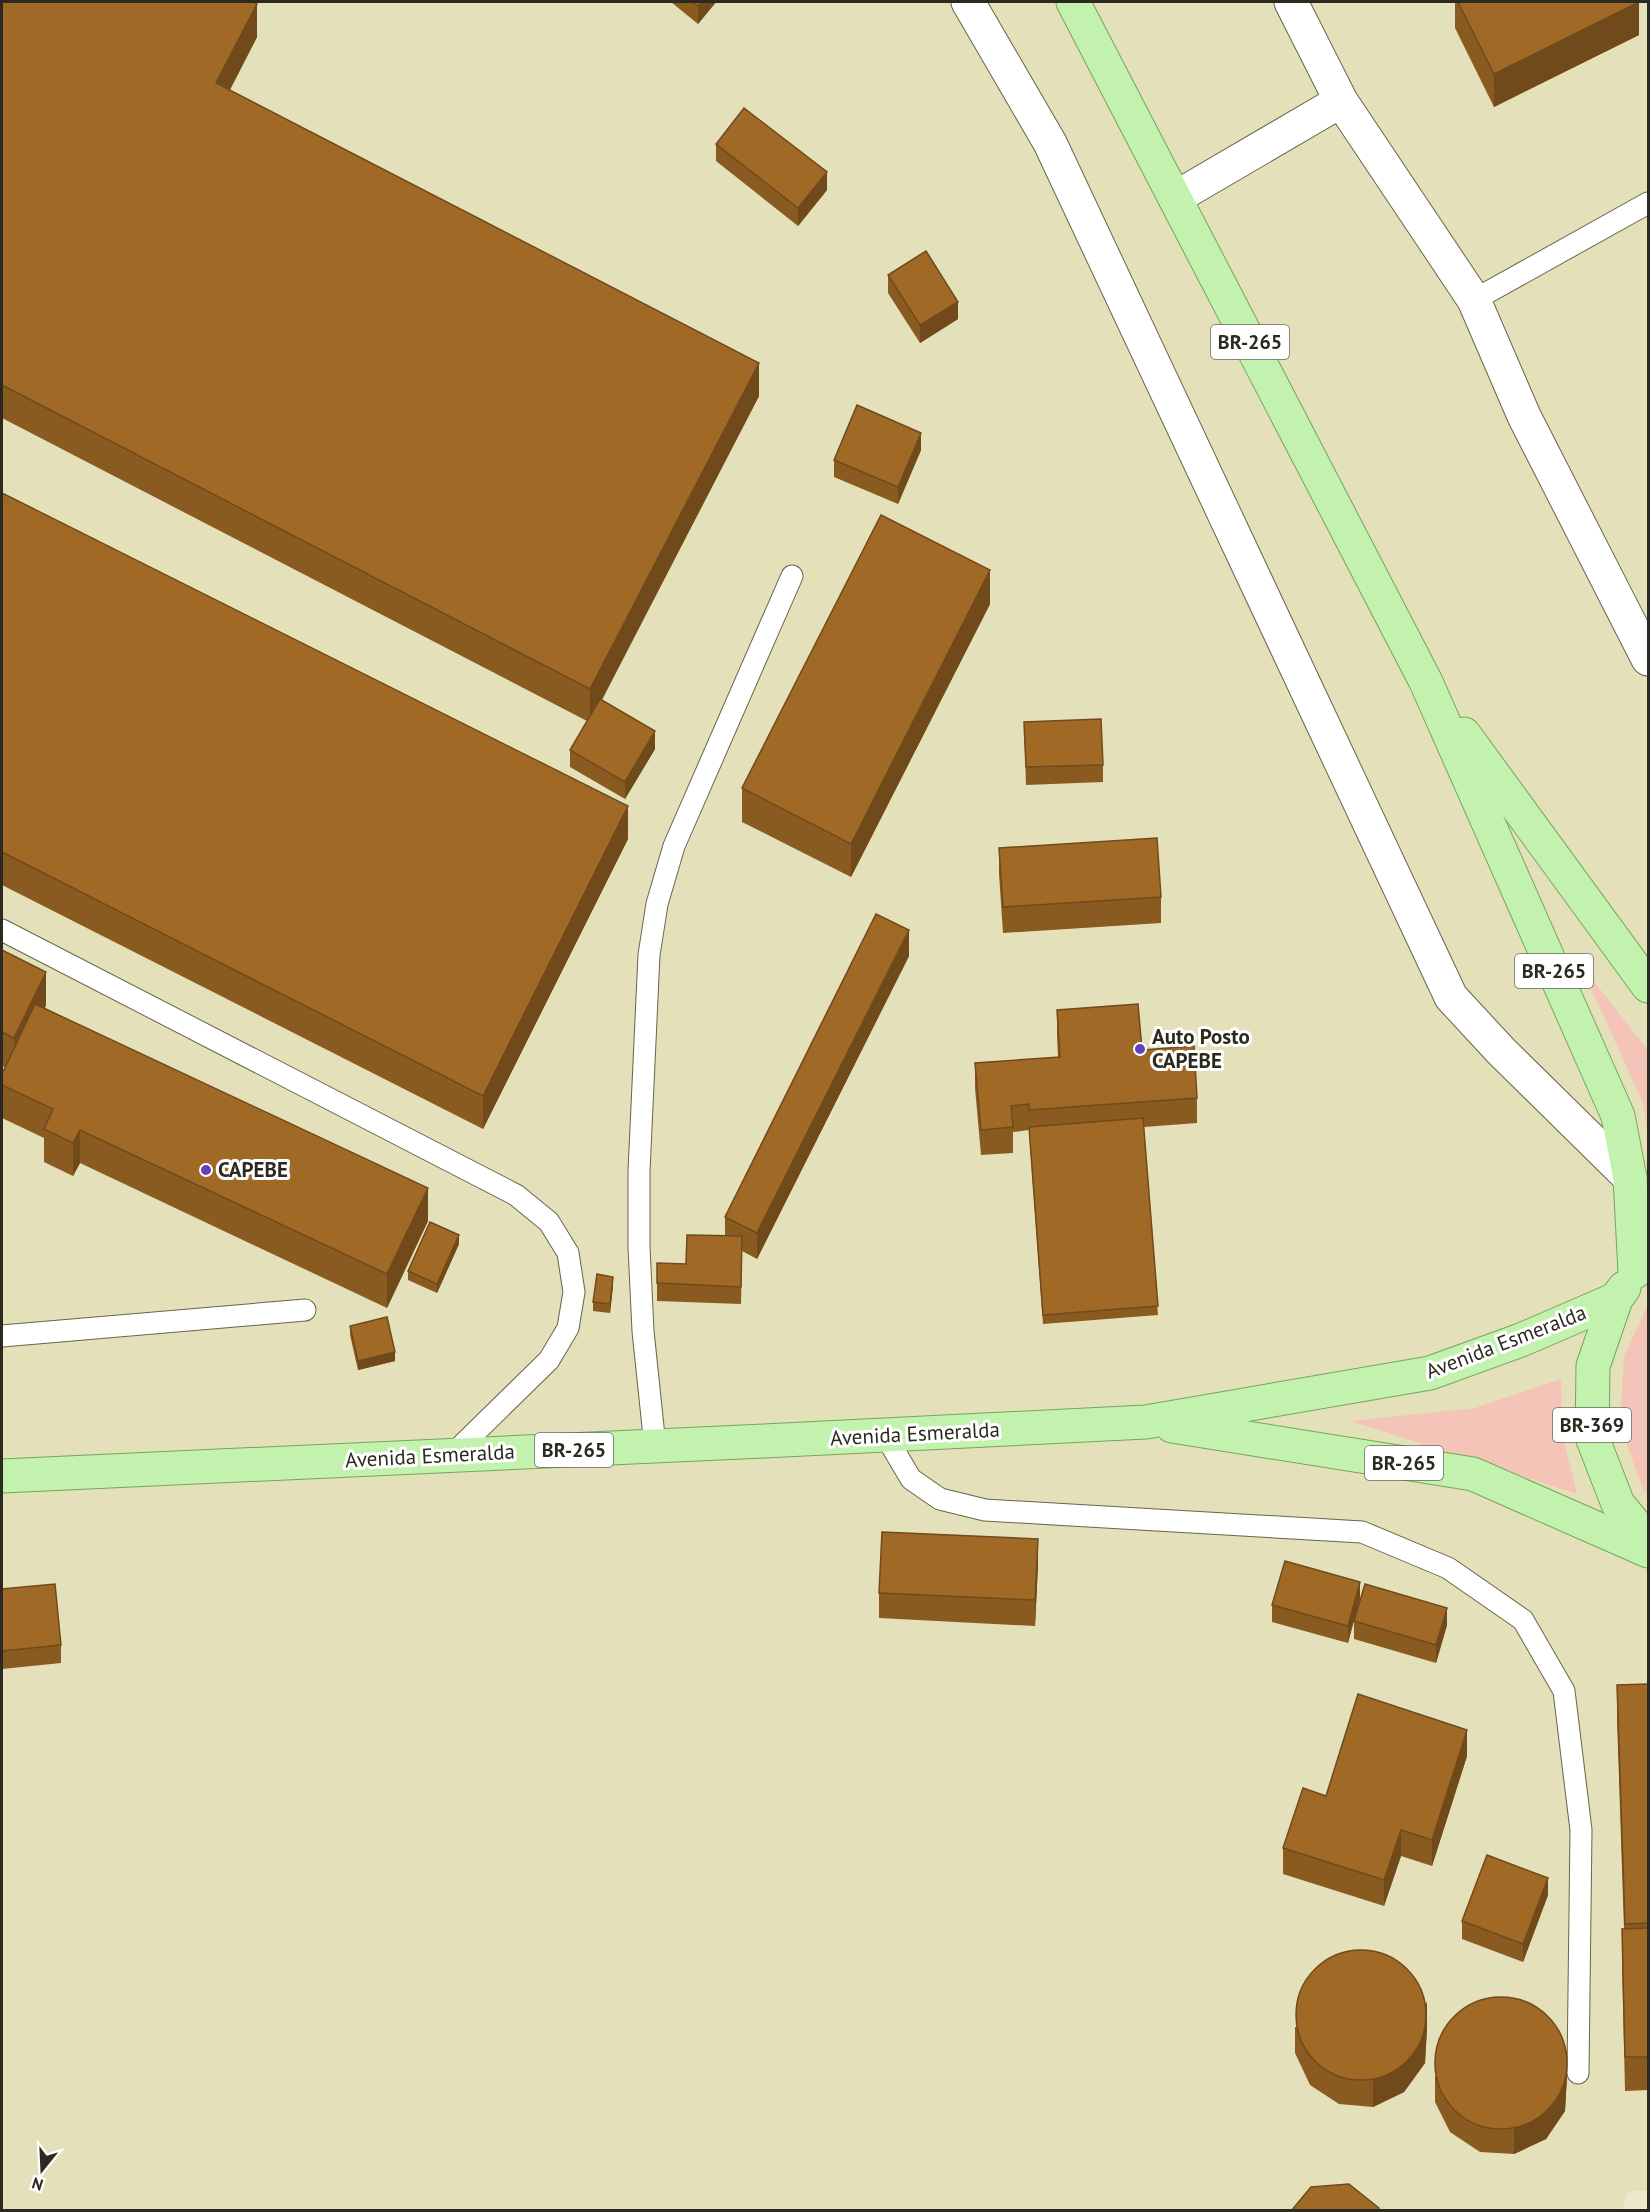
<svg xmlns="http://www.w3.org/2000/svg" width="1650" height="2212" viewBox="0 0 1650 2212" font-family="'PT Sans',sans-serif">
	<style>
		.built { fill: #e4e0ba }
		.green { fill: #f4c4b9 }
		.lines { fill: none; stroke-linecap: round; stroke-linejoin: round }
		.lane-casing { stroke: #676549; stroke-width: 23 }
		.street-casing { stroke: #676549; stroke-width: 35 }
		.primary-casing { stroke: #74a65a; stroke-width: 35 }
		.lane { stroke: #fff; stroke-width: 21 }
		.street { stroke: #fff; stroke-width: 33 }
		.primary { stroke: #c3f2af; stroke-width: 33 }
		.wall { fill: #8a5b21 }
		.shaded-wall { fill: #704a1b }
		.building { fill: #a06a26; stroke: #704a1b; stroke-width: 1.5 }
		.poi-dot { fill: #6041ba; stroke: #fff; stroke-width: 2 }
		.labels { text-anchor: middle; stroke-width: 6; stroke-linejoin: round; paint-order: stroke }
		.shield { fill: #fff; stroke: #6b6a62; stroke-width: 1.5 }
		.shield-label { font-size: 20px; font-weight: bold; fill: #2c2a1f }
		.poi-label { font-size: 21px; font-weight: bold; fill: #2c2a1f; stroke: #fff; text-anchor: start }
		.street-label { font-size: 21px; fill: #2c2a1f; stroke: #fff }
	</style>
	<rect width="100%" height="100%" fill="#edeacb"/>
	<!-- built -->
	<polygon class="built" points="2,2 1648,2 1648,2190 1628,2192 1622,2210 4,2210 2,2196"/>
	<!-- green -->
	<g class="green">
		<polygon points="1580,964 1648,1050 1648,1132 1643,1103"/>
		<polygon points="1648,1305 1648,1496 1642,1488 1620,1424 1624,1356"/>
		<polygon points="1561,1379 1562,1434 1577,1494 1351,1421 1475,1408"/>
	</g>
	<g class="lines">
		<!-- lane casing -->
		<g class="lane-casing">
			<g id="lane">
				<polyline points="1474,300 1648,203"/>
				<polyline points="2,930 516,1195 549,1222 568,1253 574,1292 568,1328 549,1360 451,1456"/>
				<polyline points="2,1336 305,1310"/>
				<polyline points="885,1435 911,1479 940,1499 985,1510 1362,1532 1448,1568 1523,1620 1564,1691 1581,1830 1578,2073"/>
				<polyline points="655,1446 643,1331 639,1247 639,1171 649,955 657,904 674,846 792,576"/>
			</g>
		</g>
		<!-- street casing -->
		<g class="street-casing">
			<g id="street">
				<polyline points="968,2 1050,143 1451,997 1501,1051 1630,1178"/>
				<polyline points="1291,2 1341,101 1474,300 1524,416 1648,659"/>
				<polyline points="1175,198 1341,101"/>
			</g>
		</g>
		<!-- primary casing -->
		<g class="primary-casing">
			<g id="primary">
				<polyline points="1073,2 1426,682 1618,1116 1630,1178 1635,1272"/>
				<polyline points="1464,734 1648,986"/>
				<polyline points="1624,1288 1616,1299 1593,1366 1592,1437 1618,1504 1648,1540"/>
				<polyline points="1172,1426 1473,1474 1648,1551"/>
				<polyline points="2,1476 764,1441 1146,1422 1430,1373 1521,1340 1616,1299"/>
			</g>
		</g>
		<!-- lane -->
		<use href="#lane" class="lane"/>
		<!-- street -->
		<use href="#street" class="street"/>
		<!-- primary -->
		<use href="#primary" class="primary"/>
	</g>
	<!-- wall -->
	<g class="wall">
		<polygon points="2,2 257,37 230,90 759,396 602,700 655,749 625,799 570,767 570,750 587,721 2,418"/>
		<polygon points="671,2 716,2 698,24"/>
		<polygon points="1455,2 1639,2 1639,35 1494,107 1455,28"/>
		<polygon points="716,144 827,190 798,226 716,161"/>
		<polygon points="888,275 958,319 920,343 888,293"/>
		<polygon points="921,450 898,504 834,477 834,460"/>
		<polygon points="2,493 628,839 483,1129 2,885"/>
		<polygon points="990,604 851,877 742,822 742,788"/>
		<polygon points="1024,722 1103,765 1103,782 1026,785"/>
		<polygon points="999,848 1161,897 1161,923 1003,933 999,874"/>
		<polygon points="2,950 46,1005 45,1008 428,1221 387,1308 80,1163 73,1176 44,1162 44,1138 2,1118 2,1074 5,1067 2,1066"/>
		<polygon points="909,956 757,1259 742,1251 741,1304 657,1301 657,1263 686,1264 725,1236 725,1217"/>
		<polygon points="1057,1010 1142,1050 1197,1098 1197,1123 1144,1127 1158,1315 1043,1324 1029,1130 1013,1132 1013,1153 981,1155 975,1088 975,1063 1058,1057 1057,1035"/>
		<polygon points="459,1244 437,1293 408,1280 408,1271"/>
		<polygon points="613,1286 610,1313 593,1311 593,1302"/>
		<polygon points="350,1326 395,1361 358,1370 350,1335"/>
		<polygon points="1038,1565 1035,1626 879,1618 879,1593"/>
		<polygon points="1360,1582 1348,1643 1272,1622 1272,1605"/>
		<polygon points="2,1589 61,1645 61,1663 2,1669"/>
		<polygon points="1354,1621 1447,1625 1436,1663 1354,1639"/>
		<polygon points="1648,1684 1648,2090 1625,2091 1622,1962 1622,1929 1624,1929 1617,1719 1617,1685"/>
		<polygon points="1467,1756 1432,1866 1401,1856 1384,1906 1283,1874 1283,1848"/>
		<polygon points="1548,1895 1523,1962 1462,1939 1462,1921"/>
		<polygon points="1295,2027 1427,2028 1425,2063 1404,2092 1373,2107 1339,2104 1310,2085 1295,2053"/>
		<polygon points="1435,2076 1567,2076 1565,2111 1546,2139 1514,2154 1480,2152 1450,2132 1435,2102"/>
	</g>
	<!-- shaded-wall -->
	<g class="shaded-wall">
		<polygon points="701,2 716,2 698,24 698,6"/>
		<polygon points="1639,2 1639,35 1494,107 1494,74"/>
		<polygon points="257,4 257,37 216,116 216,83"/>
		<polygon points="827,172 827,190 798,226 798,208"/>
		<polygon points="958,302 958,319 920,343 920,325"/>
		<polygon points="759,363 759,396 590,722 590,689"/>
		<polygon points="921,433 921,450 898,504 898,487"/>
		<polygon points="990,570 990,604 851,877 851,844"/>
		<polygon points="655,731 655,749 625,799 625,782"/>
		<polygon points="628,806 628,839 483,1129 483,1096"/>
		<polygon points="909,930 909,956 757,1259 757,1233"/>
		<polygon points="46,972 46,1005 14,1072 14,1038"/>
		<polygon points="80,1130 80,1163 73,1176 73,1143"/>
		<polygon points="428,1188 428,1221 387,1308 387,1274"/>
		<polygon points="459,1235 459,1244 437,1293 437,1284"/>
		<polygon points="613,1277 613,1286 610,1313 610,1304"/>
		<polygon points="395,1352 395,1361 358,1370 358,1361"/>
		<polygon points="1038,1539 1038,1565 1035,1626 1035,1600"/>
		<polygon points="1360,1582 1360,1599 1348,1643 1348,1626"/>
		<polygon points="1447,1608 1447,1625 1436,1663 1436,1645"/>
		<polygon points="1467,1730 1467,1756 1432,1866 1432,1840"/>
		<polygon points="1401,1830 1401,1856 1384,1906 1384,1880"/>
		<polygon points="1548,1878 1548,1895 1523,1962 1523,1944"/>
		<polygon points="1427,2002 1427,2028 1425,2063 1404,2092 1373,2107 1373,2081"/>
		<polygon points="1567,2050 1567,2076 1565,2111 1546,2139 1514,2154 1514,2129"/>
	</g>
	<!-- building -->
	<g class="building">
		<polygon points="2,2 253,2 257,4 216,83 759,363 590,689 2,385"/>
		<polygon points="692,2 701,2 698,6"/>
		<polygon points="1458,2 1639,2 1494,74"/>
		<polygon points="744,108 827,172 798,208 716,144"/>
		<polygon points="926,251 958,302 920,325 888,275"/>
		<polygon points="857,405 921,433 898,487 834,460"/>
		<polygon points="2,493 628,806 483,1096 2,852"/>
		<polygon points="881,515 990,570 851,844 742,788"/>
		<polygon points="600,699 655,731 625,782 570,750"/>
		<polygon points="1101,719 1103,765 1026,767 1024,722"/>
		<polygon points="1157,838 1161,897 1003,907 999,848"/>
		<polygon points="876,914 909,930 757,1233 725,1217"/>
		<polygon points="2,950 46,972 14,1038 2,1032"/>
		<polygon points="35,1004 428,1188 387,1274 80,1130 73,1143 44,1129 53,1109 2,1085 2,1074"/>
		<polygon points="1138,1004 1142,1050 1194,1046 1197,1098 1029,1110 1029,1104 1011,1106 1013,1127 981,1130 975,1063 1060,1057 1057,1010"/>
		<polygon points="1143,1118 1158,1306 1043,1315 1029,1127"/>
		<polygon points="430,1222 459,1235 437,1284 408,1271"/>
		<polygon points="687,1235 742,1236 741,1287 657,1283 657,1263 686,1264"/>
		<polygon points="597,1274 613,1277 610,1304 593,1302"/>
		<polygon points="387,1317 395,1352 358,1361 350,1326"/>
		<polygon points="882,1532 1038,1539 1035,1600 879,1593"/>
		<polygon points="1285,1561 1360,1582 1348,1626 1272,1605"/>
		<polygon points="55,1584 61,1645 2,1651 2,1589"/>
		<polygon points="1365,1584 1447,1608 1436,1645 1354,1621"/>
		<polygon points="1648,1684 1648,1923 1625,1924 1617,1685"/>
		<polygon points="1358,1694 1467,1730 1432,1840 1401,1830 1384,1880 1283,1848 1303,1788 1326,1796"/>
		<polygon points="1487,1855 1548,1878 1523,1944 1462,1921"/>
		<polygon points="1648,1928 1648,2057 1625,2057 1622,1929"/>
		<circle cx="1361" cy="2015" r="65"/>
		<circle cx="1501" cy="2063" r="66"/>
		<polygon points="1349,2184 1379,2208 1379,2211 1291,2211 1311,2187"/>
	</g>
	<!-- markers -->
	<g class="poi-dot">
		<circle cx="1140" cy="1049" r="6"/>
		<circle cx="206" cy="1170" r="6"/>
	</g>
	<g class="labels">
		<!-- shield labels -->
		<g class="shield">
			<rect x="1211" y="325" width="78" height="34" rx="4.5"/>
			<rect x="1515" y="954" width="78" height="34" rx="4.5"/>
			<rect x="1553" y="1408" width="78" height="34" rx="4.5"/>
			<rect x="535" y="1433" width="78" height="34" rx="4.5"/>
			<rect x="1365" y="1446" width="78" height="34" rx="4.5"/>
		</g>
		<g class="shield-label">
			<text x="1250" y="349">BR-265</text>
			<text x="1554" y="978">BR-265</text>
			<text x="1592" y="1432">BR-369</text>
			<text x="574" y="1457">BR-265</text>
			<text x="1404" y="1470">BR-265</text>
		</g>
		<!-- poi labels -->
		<g class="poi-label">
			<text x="1152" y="1044">Auto Posto<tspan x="1152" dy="24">CAPEBE</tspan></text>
			<text x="218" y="1177">CAPEBE</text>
		</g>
		<!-- street labels -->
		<g class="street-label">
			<text transform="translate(1506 1342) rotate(-21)" y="7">Avenida Esmeralda</text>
			<text transform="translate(915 1434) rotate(-3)" y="7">Avenida Esmeralda</text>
			<text transform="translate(430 1456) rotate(-3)" y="7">Avenida Esmeralda</text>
		</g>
	</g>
	<!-- border -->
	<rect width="1650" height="2212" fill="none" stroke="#2c2a1f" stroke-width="6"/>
	<!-- north arrow -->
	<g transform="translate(42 2170) rotate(198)" stroke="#ffffff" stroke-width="4.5" paint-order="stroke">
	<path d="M0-4.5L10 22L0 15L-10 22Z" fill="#2c2a1f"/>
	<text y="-9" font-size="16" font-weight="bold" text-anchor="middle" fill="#2c2a1f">N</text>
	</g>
</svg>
